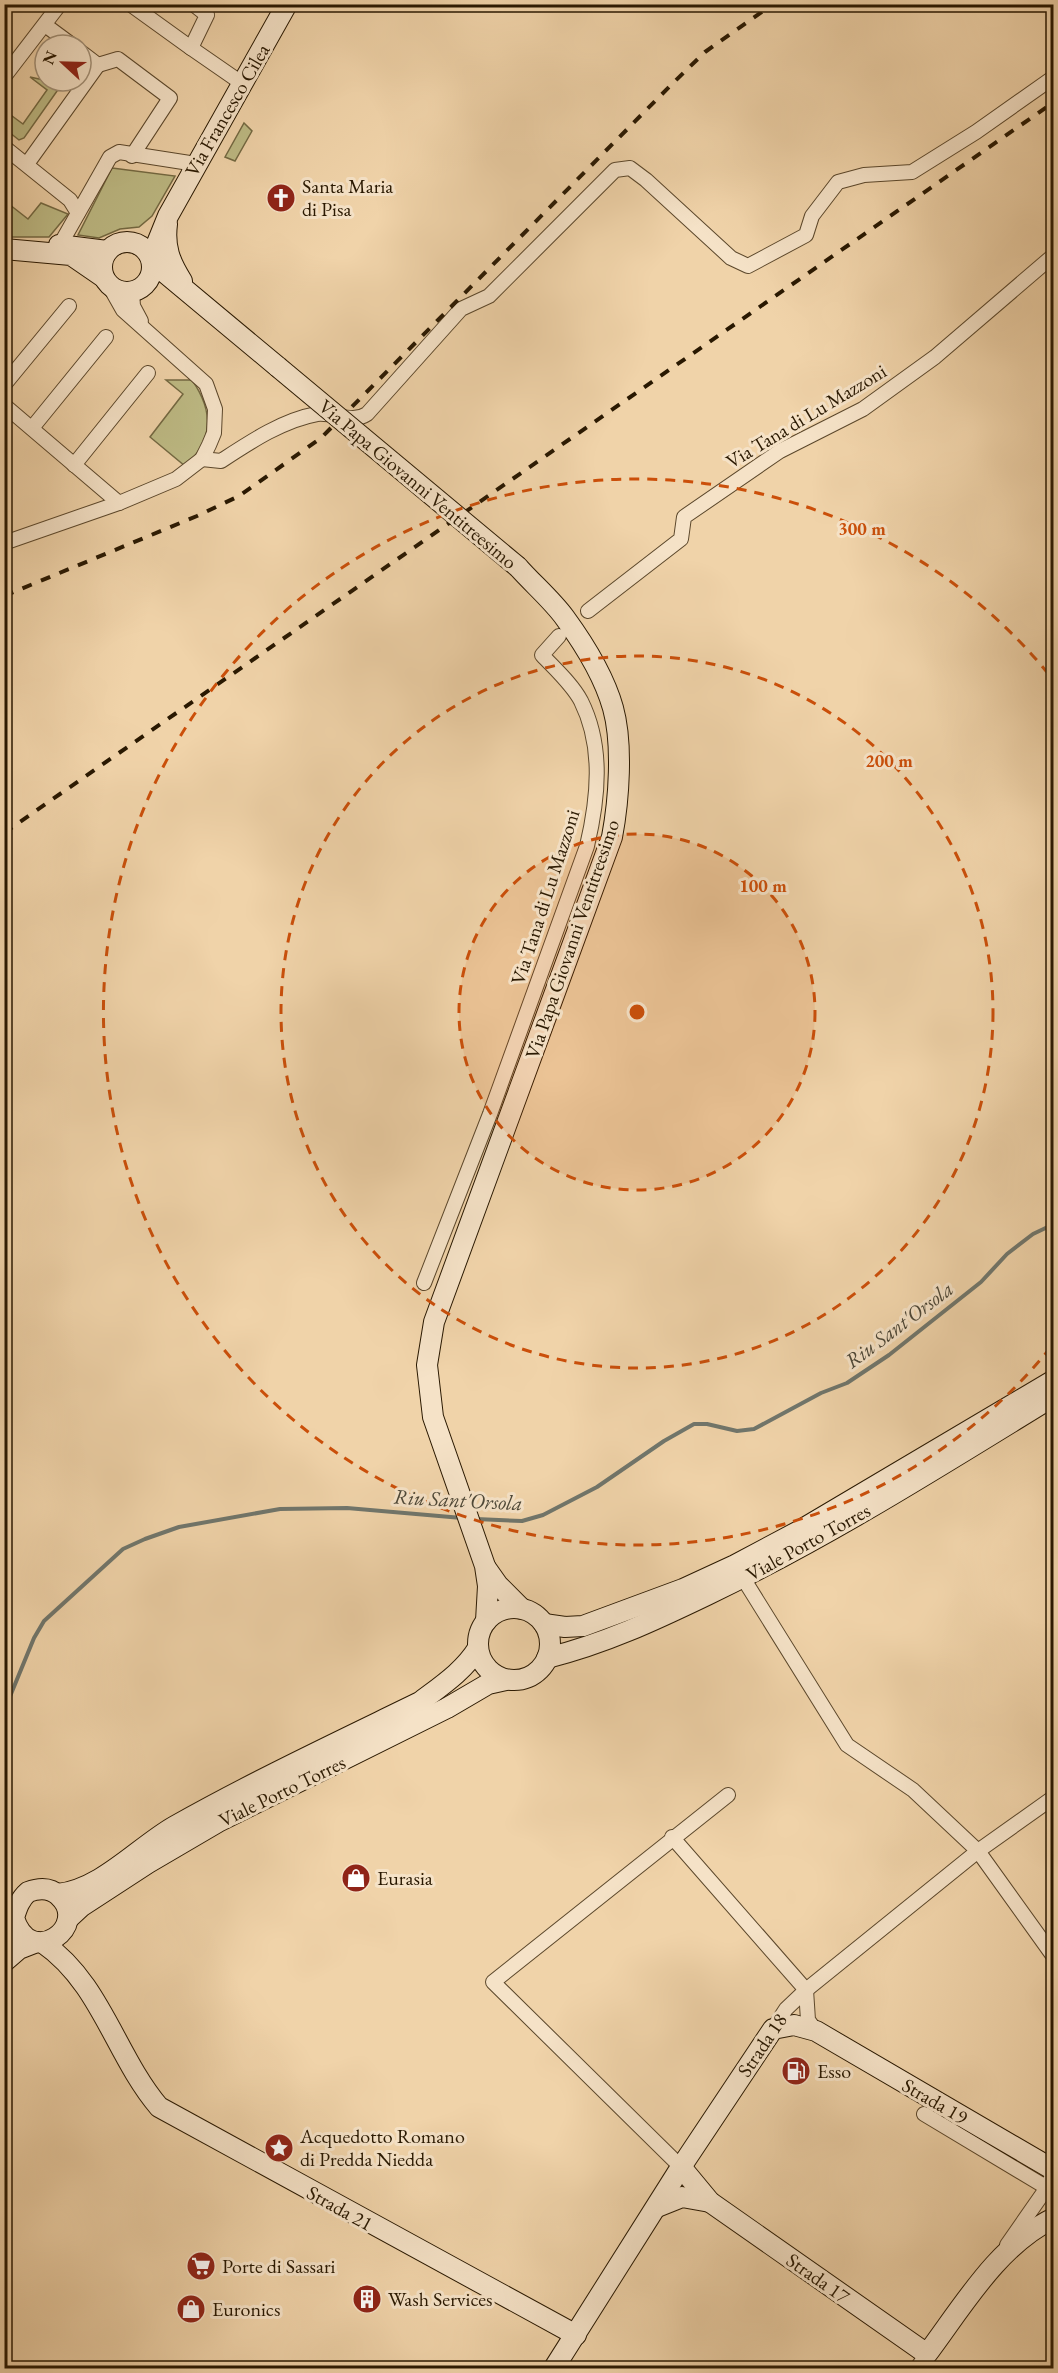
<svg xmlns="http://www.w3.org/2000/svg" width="1058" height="2373" viewBox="0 0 1058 2373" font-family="'EB Garamond',serif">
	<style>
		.green { fill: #bebb85; stroke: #746a43; stroke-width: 1.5 }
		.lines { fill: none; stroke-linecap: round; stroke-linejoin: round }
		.stream { stroke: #70766c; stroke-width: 4 }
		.street-casing { stroke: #5b472b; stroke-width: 16 }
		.secondary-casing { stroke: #291801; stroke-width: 22 }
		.street { stroke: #f5e2c7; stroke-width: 14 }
		.secondary { stroke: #f5e2c7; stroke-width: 20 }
		.rail { stroke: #291801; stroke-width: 4; stroke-dasharray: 10 10; stroke-linecap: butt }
		.secondary-bridge-casing { stroke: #291801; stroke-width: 22; stroke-linecap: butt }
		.secondary-bridge { stroke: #f5e2c7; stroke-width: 20 }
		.ring { fill: none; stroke: #cb4f0a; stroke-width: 3; stroke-dasharray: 10 8 }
		.labels { text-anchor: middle; stroke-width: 6; stroke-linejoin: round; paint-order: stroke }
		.street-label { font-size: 20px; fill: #291801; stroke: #f5e2c7 }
		.poi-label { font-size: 20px; fill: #291801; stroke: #f5e2c7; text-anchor: start }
		.water-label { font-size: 21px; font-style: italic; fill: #4d4737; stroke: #f5e2c7 }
		.centre { fill: #cb4f0a; stroke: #f5e2c7; stroke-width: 3 }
		.ring-label { font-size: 18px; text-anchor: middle; font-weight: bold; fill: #cb4f0a; stroke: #f5e2c7; stroke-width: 6; stroke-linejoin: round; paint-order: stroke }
	</style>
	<rect width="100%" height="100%" fill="#f0d3a9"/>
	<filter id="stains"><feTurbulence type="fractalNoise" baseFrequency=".00333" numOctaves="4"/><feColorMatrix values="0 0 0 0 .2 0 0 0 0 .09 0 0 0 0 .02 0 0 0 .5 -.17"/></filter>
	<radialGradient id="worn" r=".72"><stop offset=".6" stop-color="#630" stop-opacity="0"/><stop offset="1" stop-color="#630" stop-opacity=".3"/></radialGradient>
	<!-- green -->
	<g class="green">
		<polygon points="30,77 62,84 24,138 19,140 5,129 5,118 8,113 23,124 47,90"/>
		<polygon points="244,123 252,131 235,161 225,157"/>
		<polygon points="112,168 175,176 152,216 139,227 120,229 99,238 78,235"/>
		<polygon points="5,201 28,219 41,203 68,214 49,237 5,237"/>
		<path d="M 166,380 L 192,380 C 213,410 214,440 185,466 L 150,437 L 183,394 Z"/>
	</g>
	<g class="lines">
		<!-- stream -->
		<g class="stream">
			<polyline points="476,1519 522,1521 543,1515 597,1487 664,1441 694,1424 707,1424 737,1431 754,1429 821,1393 847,1383 889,1355 981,1282 1007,1254 1033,1234 1054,1224"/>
			<polyline points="4,1711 34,1638 44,1621 123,1549 145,1539 179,1527 280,1509 347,1508 462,1518"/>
		</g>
		<!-- street casing -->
		<g class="street-casing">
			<g id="street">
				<polyline points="130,4 191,48"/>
				<polyline points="193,4 207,15 191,48 243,84"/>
				<polyline points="4,8 7,4"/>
				<polyline points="45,25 72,45"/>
				<polyline points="81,52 98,65"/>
				<polyline points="98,65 118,59 170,98 132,156"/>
				<polyline points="4,77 60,4"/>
				<polyline points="4,147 70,200 78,213"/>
				<polyline points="27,164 98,65"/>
				<polyline points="60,245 110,157 119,152 196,164"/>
				<polyline points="132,292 133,306 141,321"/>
				<polyline points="4,385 69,306"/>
				<polyline points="4,405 119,503"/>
				<polyline points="32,428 106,337"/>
				<path d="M 202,459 L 221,461 C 250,442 283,420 317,414 C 335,412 352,424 367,414 L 461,309 L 489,296 L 615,170 L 630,168 L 646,180 L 731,258 L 748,266 L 806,235 L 812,216 L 838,182 L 864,175 L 912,172 L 976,132 L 1054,77"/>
				<polyline points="74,465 148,373"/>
				<polyline points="4,543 119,503 176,479 202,459 209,445 214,433 215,409 206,384 123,310 110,287"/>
				<polyline points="588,611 681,539 684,517 780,451 863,409 935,357 1054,255"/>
				<path d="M 424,1283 L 490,1114 L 587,846 C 598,799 604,747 581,701 C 572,684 555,669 542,655 L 559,636"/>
				<polyline points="743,1578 847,1745 913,1790 978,1851 1054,1957"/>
				<polyline points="672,1837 806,1990 808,2020 816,2031"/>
				<polyline points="773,2029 786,2009 806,1990 978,1851 1054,1797"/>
				<polyline points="924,2114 1054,2192"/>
				<polyline points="681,2167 493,1982 728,1795"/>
				<polyline points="1007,2245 1046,2189 1054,2172"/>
				<polyline points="917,2368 927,2354"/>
			</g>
		</g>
		<!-- secondary casing -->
		<g class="secondary-casing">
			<g id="secondary">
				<path d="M 167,224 C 164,247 170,262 182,281"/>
				<circle cx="127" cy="267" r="25"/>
				<polyline points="59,245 107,251"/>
				<polyline points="4,249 71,255 103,277"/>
				<polyline points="151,258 168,216 287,4"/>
				<polyline points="152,262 278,367"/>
				<polyline points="486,1568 498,1585 522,1609"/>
				<circle cx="514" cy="1644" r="36"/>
				<path d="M 486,1621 L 488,1586 L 485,1566 L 433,1417 L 427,1365 L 434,1322 L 612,837 C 619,800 623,744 613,708 C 604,676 584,644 565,618 C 552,600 533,584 518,567"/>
				<polyline points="544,1624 565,1627 583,1626 683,1589 735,1565 799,1531 1054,1380"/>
				<path d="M 547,1658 C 604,1644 655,1620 707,1595 C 828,1537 940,1466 1054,1396"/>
				<path d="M 58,1894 C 102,1889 138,1847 175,1826 C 255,1781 338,1742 420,1702 C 441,1686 464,1671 478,1648"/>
				<polyline points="68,1919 82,1906 148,1863 218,1822 447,1708 488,1684 506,1680"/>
				<path d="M 4,1940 C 16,1924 13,1905 28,1892 C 39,1888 50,1887 59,1896 C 91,1925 31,1971 14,1918"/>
				<path d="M 43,1943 C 101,1983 115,2055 159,2107 L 576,2335"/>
				<polyline points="4,1962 19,1949 37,1942"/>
				<path d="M 681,2167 L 710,2202 L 927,2354 C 963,2306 998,2245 1054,2218"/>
				<polyline points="657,2207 682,2197 710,2202"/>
				<polyline points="554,2368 681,2167 773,2029 794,2025 816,2031 1054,2170"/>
			</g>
		</g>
		<!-- street -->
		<use href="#street" class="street"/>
		<!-- secondary -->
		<use href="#secondary" class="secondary"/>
		<!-- rail -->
		<g class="rail">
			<polyline points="4,596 197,516 239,496 321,438 672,84 705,52 773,4"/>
			<polyline points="4,833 1054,102"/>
		</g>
		<!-- secondary-bridge casing -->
		<g class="secondary-bridge-casing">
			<polyline id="secondary-bridge" points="278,367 518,567"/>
		</g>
		<!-- secondary-bridge -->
		<use href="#secondary-bridge" class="secondary-bridge"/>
	</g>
	<!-- distance rings -->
	<circle cx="637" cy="1012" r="178" fill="#cb4f0a" fill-opacity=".12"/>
	<g class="ring">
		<circle cx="637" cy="1012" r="178"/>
		<circle cx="637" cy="1012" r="356"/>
		<path d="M1051 1347A533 533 0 1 1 1051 677"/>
	</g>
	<!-- icons -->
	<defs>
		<g id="church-disc" transform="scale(1.5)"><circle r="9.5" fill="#8f2418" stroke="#f5e2c7"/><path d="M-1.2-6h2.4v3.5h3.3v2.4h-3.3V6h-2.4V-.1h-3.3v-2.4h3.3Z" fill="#fff"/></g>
		<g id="shop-disc" transform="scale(1.5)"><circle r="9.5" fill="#8f2418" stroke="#f5e2c7"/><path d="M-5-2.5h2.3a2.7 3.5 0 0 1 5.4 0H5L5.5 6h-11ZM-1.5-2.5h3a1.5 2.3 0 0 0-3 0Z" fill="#fff"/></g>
		<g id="fuel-disc" transform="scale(1.5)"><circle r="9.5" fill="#8f2418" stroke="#f5e2c7"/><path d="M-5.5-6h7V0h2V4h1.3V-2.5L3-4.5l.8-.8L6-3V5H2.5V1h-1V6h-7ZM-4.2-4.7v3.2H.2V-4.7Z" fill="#fff"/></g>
		<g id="sight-disc" transform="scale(1.5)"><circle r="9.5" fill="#8f2418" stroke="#f5e2c7"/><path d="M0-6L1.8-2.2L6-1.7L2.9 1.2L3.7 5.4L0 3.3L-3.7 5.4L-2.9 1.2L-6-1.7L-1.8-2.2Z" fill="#fff"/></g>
		<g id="supermarket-disc" transform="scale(1.5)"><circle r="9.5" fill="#8f2418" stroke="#f5e2c7"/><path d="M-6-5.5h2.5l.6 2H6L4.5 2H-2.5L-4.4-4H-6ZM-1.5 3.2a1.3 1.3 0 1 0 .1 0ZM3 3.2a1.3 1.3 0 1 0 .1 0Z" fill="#fff"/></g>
		<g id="building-disc" transform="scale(1.5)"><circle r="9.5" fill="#8f2418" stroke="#f5e2c7"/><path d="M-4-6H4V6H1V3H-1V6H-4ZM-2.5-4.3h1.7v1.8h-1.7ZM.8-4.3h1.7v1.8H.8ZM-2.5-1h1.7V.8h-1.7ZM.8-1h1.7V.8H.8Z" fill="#fff"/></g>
	</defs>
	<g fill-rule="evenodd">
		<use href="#church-disc" x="281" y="198"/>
		<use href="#shop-disc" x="356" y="1878"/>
		<use href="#fuel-disc" x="796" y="2071"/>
		<use href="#sight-disc" x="279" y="2148"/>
		<use href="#supermarket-disc" x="201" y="2266"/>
		<use href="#building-disc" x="367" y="2299"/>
		<use href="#shop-disc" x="191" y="2309"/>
	</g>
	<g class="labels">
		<!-- street labels -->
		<g class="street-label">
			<text transform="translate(227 110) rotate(-60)" y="7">Via Francesco Cilea</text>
			<text transform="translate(806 416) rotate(-31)" y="7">Via Tana di Lu Mazzoni</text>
			<text transform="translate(418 484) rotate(40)" y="7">Via Papa Giovanni Ventitreesimo</text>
			<text transform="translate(545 897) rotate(-72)" y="7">Via Tana di Lu Mazzoni</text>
			<text transform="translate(572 939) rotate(-71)" y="7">Via Papa Giovanni Ventitreesimo</text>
			<text transform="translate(808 1542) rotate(-29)" y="7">Viale Porto Torres</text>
			<text transform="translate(282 1791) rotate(-26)" y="7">Viale Porto Torres</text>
			<text transform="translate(762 2045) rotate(-56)" y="7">Strada 18</text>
			<text transform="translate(935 2101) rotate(30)" y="7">Strada 19</text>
			<text transform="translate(340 2208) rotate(29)" y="7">Strada 21</text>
			<text transform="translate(818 2278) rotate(35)" y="7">Strada 17</text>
		</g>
		<!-- poi labels -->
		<g class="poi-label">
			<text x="302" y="193">Santa Maria<tspan x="302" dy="23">di Pisa</tspan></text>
			<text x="377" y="1885">Eurasia</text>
			<text x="817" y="2078">Esso</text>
			<text x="300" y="2143">Acquedotto Romano<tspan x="300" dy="23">di Predda Niedda</tspan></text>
			<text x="222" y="2273">Porte di Sassari</text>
			<text x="388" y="2306">Wash Services</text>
			<text x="212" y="2316">Euronics</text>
		</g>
		<!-- water labels -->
		<g class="water-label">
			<text transform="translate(899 1325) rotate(-37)" y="7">Riu Sant'Orsola</text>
			<text transform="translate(458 1500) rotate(3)" y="7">Riu Sant'Orsola</text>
		</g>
	</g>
	<circle cx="637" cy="1012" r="9" class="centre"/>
	<g class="ring-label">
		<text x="862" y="535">300 m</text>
		<text x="889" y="767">200 m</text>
		<text x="763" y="892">100 m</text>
	</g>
	<!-- margin -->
	<rect width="1058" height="2373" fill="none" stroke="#f0d3a9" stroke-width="24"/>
	<rect x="6" y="6" width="1046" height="2361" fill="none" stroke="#291801" stroke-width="3"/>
	<rect x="12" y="12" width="1034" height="2349" fill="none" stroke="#291801" stroke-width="1.5"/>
	<!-- north arrow -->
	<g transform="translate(63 63) rotate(292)"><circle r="28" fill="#f5e2c7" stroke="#a39178" stroke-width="1.5"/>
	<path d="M0-4.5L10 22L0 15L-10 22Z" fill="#8f2418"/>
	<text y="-9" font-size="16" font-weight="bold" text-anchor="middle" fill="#291801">N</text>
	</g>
	<rect width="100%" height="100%" filter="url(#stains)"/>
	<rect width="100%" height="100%" fill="url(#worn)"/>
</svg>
